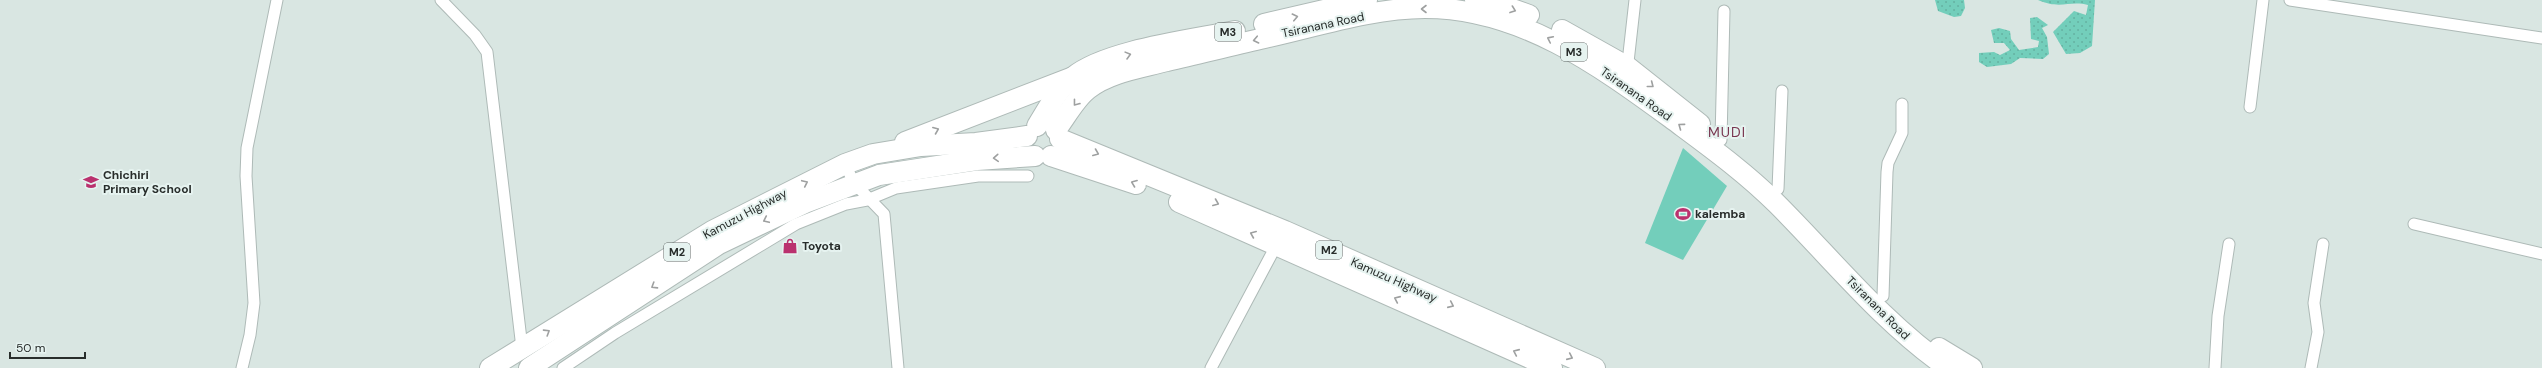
<svg xmlns="http://www.w3.org/2000/svg" width="2542" height="368" viewBox="0 0 2542 368" font-family="'DM Sans',sans-serif">
	<style>
		.grass { fill: url(#grass-dots) }
		.garden { fill: #73cebb }
		.lines { fill: none; stroke-linecap: round; stroke-linejoin: round }
		.street-casing { stroke: #aebab7; stroke-width: 13 }
		.highway-casing { stroke: #aebab7; stroke-width: 22 }
		.street { stroke: #fff; stroke-width: 11 }
		.highway { stroke: #fff; stroke-width: 20 }
		.oneway { stroke: #9ea0a0 }
		.labels { text-anchor: middle; stroke-width: 4; stroke-linejoin: round; paint-order: stroke }
		.shield { fill: #e6f3f0; stroke: #616866; stroke-width: 1 }
		.shield-label { font-size: 11px; font-weight: bold; fill: #282d2b }
		.street-label { font-size: 12px; fill: #282d2b; stroke: #e6f3f0 }
		.poi-label { font-size: 12px; font-weight: bold; fill: #282d2b; stroke: #e6f3f0; text-anchor: start }
		.quarter-label { font-size: 14px; letter-spacing: 1px; fill: #78344e; stroke: #e6f3f0 }
	</style>
	<defs>
		<pattern id="grass-dots" width="8" height="8" patternUnits="userSpaceOnUse"><rect width="8" height="8" fill="#73cebb"/><path d="M2 2h.1M6 6h.1" fill="none" stroke="#64b1a1" stroke-width="1.8" stroke-linecap="round"/></pattern>
	</defs>
	<rect width="100%" height="100%" fill="#d9e6e2"/>
	<!-- grass -->
	<g class="grass">
		<polygon points="1935,0 1964,0 1965,8 1961,16 1954,17 1938,11"/>
		<path d="M 2038,0 L 2095,0 L 2092,46 L 2080,53 L 2066,54 L 2053,32 L 2074,11 L 2086,15 L 2088,5 C 2069,0 2061,10 2038,0 Z"/>
		<polygon points="2037,17 2048,25 2042,28 2047,37 2049,54 2043,59 2020,58 2011,64 1987,67 1979,62 1979,53 1994,52 2000,55 2010,50 2004,43 1994,43 1991,30 1999,28 2010,31 2011,39 2019,50 2038,47 2039,41 2031,39 2030,18"/>
	</g>
	<!-- garden -->
	<polygon class="garden" points="1683,148 1727,186 1683,260 1645,243"/>
	<g class="lines">
		<!-- street casing -->
		<g class="street-casing">
			<g id="street">
				<polyline points="441,0 475,35 487,52 522,348"/>
				<polyline points="2290,0 2542,38"/>
				<polyline points="1627,71 1635,0"/>
				<polyline points="2250,107 2263,0"/>
				<polyline points="1721,140 1724,11"/>
				<polyline points="845,164 854,183 884,214 898,368"/>
				<polyline points="1778,189 1782,91"/>
				<polyline points="2414,224 2542,254"/>
				<polyline points="1883,296 1887,172 1888,163 1902,133 1902,104"/>
				<polyline points="242,368 250,335 254,303 246,176 247,148 277,0"/>
				<polyline points="563,368 615,333 796,224 846,204 867,200 896,188 978,176 1028,176"/>
				<polyline points="1211,368 1277,244"/>
				<polyline points="2215,368 2218,316 2229,244"/>
				<polyline points="2311,368 2318,332 2314,303 2323,244"/>
			</g>
		</g>
		<!-- highway casing -->
		<g class="highway-casing">
			<g id="highway">
				<polyline points="1475,0 1501,5 1529,15"/>
				<polyline points="1264,24 1367,0"/>
				<polyline points="1562,30 1628,67 1700,124"/>
				<path d="M 1037,126 C 1047,110 1058,89 1073,77 C 1106,50 1192,40 1235,31"/>
				<path d="M 1056,130 C 1066,117 1075,99 1088,89 C 1110,72 1141,68 1167,61 C 1198,54 1229,46 1260,39 C 1312,28 1371,8 1425,8 C 1522,8 1601,67 1675,121 C 1710,147 1746,173 1777,204 C 1833,260 1883,323 1948,368"/>
				<polyline points="1060,139 1285,231 1595,368"/>
				<polyline points="905,142 1073,77"/>
				<polyline points="1051,156 1136,184"/>
				<polyline points="1179,202 1552,368"/>
				<polyline points="1939,348 1972,368"/>
				<polyline points="490,368 712,231 845,164 873,154 921,146 976,143 1027,136"/>
				<polyline points="529,368 719,244 805,203 879,175 977,160 1035,156"/>
			</g>
		</g>
		<!-- street -->
		<use href="#street" class="street"/>
		<!-- highway -->
		<use href="#highway" class="highway"/>
	</g>
	<!-- one-way arrows -->
	<defs><path id="oneway-chevron" d="M-2-3.5L2.5 0L-2 3.5" fill="none" stroke-width="1.6" stroke-linecap="round" stroke-linejoin="round"/></defs>
	<g class="oneway">
		<use href="#oneway-chevron" transform="translate(1424 9) rotate(180)"/>
		<use href="#oneway-chevron" transform="translate(1513 10) rotate(20)"/>
		<use href="#oneway-chevron" transform="translate(1295 17) rotate(-13)"/>
		<use href="#oneway-chevron" transform="translate(1550 39) rotate(-154)"/>
		<use href="#oneway-chevron" transform="translate(1256 40) rotate(168)"/>
		<use href="#oneway-chevron" transform="translate(1128 55) rotate(-15)"/>
		<use href="#oneway-chevron" transform="translate(1651 85) rotate(38)"/>
		<use href="#oneway-chevron" transform="translate(1076 103) rotate(128)"/>
		<use href="#oneway-chevron" transform="translate(1681 126) rotate(-144)"/>
		<use href="#oneway-chevron" transform="translate(936 130) rotate(-22)"/>
		<use href="#oneway-chevron" transform="translate(1096 153) rotate(22)"/>
		<use href="#oneway-chevron" transform="translate(996 158) rotate(176)"/>
		<use href="#oneway-chevron" transform="translate(805 183) rotate(-25)"/>
		<use href="#oneway-chevron" transform="translate(1134 183) rotate(-159)"/>
		<use href="#oneway-chevron" transform="translate(1216 203) rotate(22)"/>
		<use href="#oneway-chevron" transform="translate(766 220) rotate(155)"/>
		<use href="#oneway-chevron" transform="translate(1253 234) rotate(-157)"/>
		<use href="#oneway-chevron" transform="translate(654 286) rotate(148)"/>
		<use href="#oneway-chevron" transform="translate(1397 299) rotate(-156)"/>
		<use href="#oneway-chevron" transform="translate(1451 305) rotate(24)"/>
		<use href="#oneway-chevron" transform="translate(547 332) rotate(-32)"/>
		<use href="#oneway-chevron" transform="translate(1516 352) rotate(-156)"/>
		<use href="#oneway-chevron" transform="translate(1570 357) rotate(24)"/>
	</g>
	<!-- icons -->
	<defs>
		<g id="school-bare" transform="scale(1.2)"><path d="M0-5L7-2L0 1L-7-2ZM-4 1L0 2.5L4 1V4Q0 6-4 4Z" fill="#ba316e" stroke="#e6f3f0" stroke-width="2.5" paint-order="stroke"/></g>
		<g id="stadium-bare" transform="scale(1.2)"><path d="M0-5a6.5 5 0 1 0 0 10a6.5 5 0 1 0 0-10ZM-3.5-1.8h7v3.6h-7Z" fill="#ba316e" stroke="#e6f3f0" stroke-width="2.5" paint-order="stroke"/></g>
		<g id="shop-bare" transform="scale(1.2)"><path d="M-5-2.5h2.3a2.7 3.5 0 0 1 5.4 0H5L5.5 6h-11ZM-1.5-2.5h3a1.5 2.3 0 0 0-3 0Z" fill="#ba316e" stroke="#e6f3f0" stroke-width="2.5" paint-order="stroke"/></g>
	</defs>
	<g fill-rule="evenodd">
		<use href="#school-bare" x="91" y="182"/>
		<use href="#stadium-bare" x="1683" y="214"/>
		<use href="#shop-bare" x="790" y="246"/>
	</g>
	<g class="labels">
		<!-- shield labels -->
		<g class="shield">
			<rect x="1215" y="23" width="26" height="18" rx="3"/>
			<rect x="1561" y="43" width="26" height="18" rx="3"/>
			<rect x="1316" y="241" width="26" height="18" rx="3"/>
			<rect x="664" y="243" width="26" height="18" rx="3"/>
		</g>
		<g class="shield-label">
			<text x="1228" y="36">M3</text>
			<text x="1574" y="56">M3</text>
			<text x="1329" y="254">M2</text>
			<text x="677" y="256">M2</text>
		</g>
		<!-- street labels -->
		<g class="street-label">
			<text transform="translate(1323 25) rotate(-12)" y="4">Tsiranana Road</text>
			<text transform="translate(1636 94) rotate(35)" y="4">Tsiranana Road</text>
			<text transform="translate(745 214) rotate(-28)" y="4">Kamuzu Highway</text>
			<text transform="translate(1394 280) rotate(24)" y="4">Kamuzu Highway</text>
			<text transform="translate(1878 308) rotate(45)" y="4">Tsiranana Road</text>
		</g>
		<!-- poi labels -->
		<g class="poi-label">
			<text x="103" y="179">Chichiri<tspan x="103" dy="14">Primary School</tspan></text>
			<text x="1695" y="218">kalemba</text>
			<text x="802" y="250">Toyota</text>
		</g>
		<!-- quarter labels -->
		<g class="quarter-label">
			<text x="1727" y="137">MUDI</text>
		</g>
	</g>
	<!-- scale -->
	<path d="M10 352v6h75v-6" fill="none" stroke="#282d2b" stroke-width="2"/>
	<text x="16" y="352" font-size="12" fill="#282d2b" stroke="#e6f3f0" stroke-width="3" paint-order="stroke">50 m</text>
</svg>
